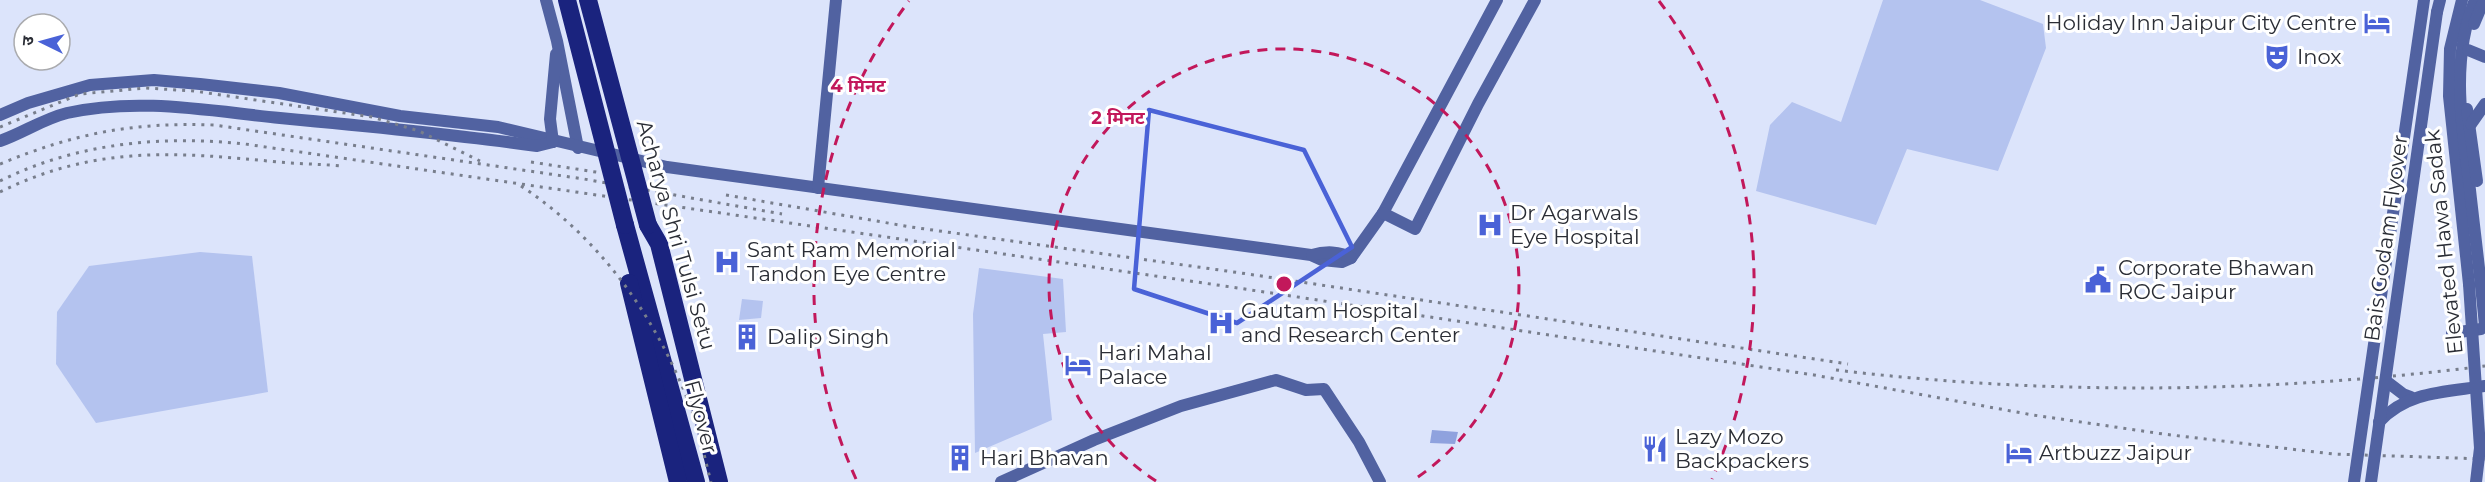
<svg xmlns="http://www.w3.org/2000/svg" width="2485" height="482" viewBox="0 0 2485 482" font-family="Montserrat,'Noto Sans Devanagari',sans-serif">
	<style>
		.green { fill: #b4c3ef }
		.water { fill: #8fa2de }
		.lines { fill: none; stroke-linecap: round; stroke-linejoin: round }
		.secondary { stroke: #5162a1; stroke-width: 12 }
		.highway { stroke: #1a237e; stroke-width: 18 }
		.rail { stroke: #787e8c; stroke-width: 3; stroke-dasharray: 3 6; stroke-linecap: butt }
		.secondary-bridge { stroke: #5162a1; stroke-width: 12 }
		.highway-bridge { stroke: #1a237e; stroke-width: 18 }
		.marked { fill: none; stroke: #4a62d7; stroke-width: 4.5; stroke-linejoin: round }
		.ring { fill: none; stroke: #c2185b; stroke-width: 3; stroke-dasharray: 10 8 }
		.labels { text-anchor: middle; stroke-width: 6; stroke-linejoin: round; paint-order: stroke }
		.poi-label { font-size: 21px; fill: #2a2d35; stroke: #fff; text-anchor: start }
		.street-label { font-size: 21px; fill: #2a2d35; stroke: #fff }
		.centre { fill: #c2185b; stroke: #fff; stroke-width: 3 }
		.ring-label { font-size: 18px; text-anchor: middle; font-weight: bold; fill: #c2185b; stroke: #fff; stroke-width: 6; stroke-linejoin: round; paint-order: stroke }
	</style>
	<rect width="100%" height="100%" fill="#dce4fb"/>
	<!-- green -->
	<g class="green">
		<polygon points="1883,0 1980,0 2043,24 2046,48 1998,171 1907,149 1876,225 1756,191 1770,125 1792,102 1841,122"/>
		<polygon points="200,252 252,256 268,392 96,423 56,364 57,312 89,266"/>
		<polygon points="979,268 1063,279 1066,332 1043,334 1052,420 975,453 973,314"/>
		<polygon points="742,299 763,301 761,318 739,320"/>
	</g>
	<!-- water -->
	<polygon class="water" points="1432,430 1458,432 1455,444 1430,443"/>
	<g class="lines">
		<!-- secondary -->
		<g class="secondary">
			<polyline points="546,0 557,41 578,148"/>
			<polyline points="2462,0 2450,49 2449,96 2469,284"/>
			<path d="M 2475,0 C 2450,60 2462,127 2470,190 C 2475,235 2481,281 2485,326"/>
			<polyline points="2437,12 2440,0"/>
			<polyline points="2474,24 2484,0"/>
			<polyline points="2468,50 2485,57"/>
			<polyline points="2467,109 2477,181"/>
			<polyline points="0,115 28,103 90,85 154,80 200,84 279,93 400,116 498,127 667,167 1311,255 1322,260 1342,262 1351,258 1383,213 1497,0"/>
			<polyline points="2471,124 2485,104"/>
			<path d="M 0,141 C 23,133 43,119 67,113 C 138,97 209,111 280,118 C 366,126 452,134 537,146 L 553,142"/>
			<polyline points="553,142 550,119 556,54"/>
			<polyline points="818,188 836,0"/>
			<polyline points="1383,213 1415,229 1478,104 1535,0"/>
			<path d="M 1312,255 C 1325,251 1340,251 1351,258"/>
			<polyline points="2452,333 2481,329"/>
			<polyline points="2386,381 2403,394 2411,397"/>
			<path d="M 2379,422 C 2407,391 2446,392 2485,386"/>
			<polyline points="1001,482 1094,440 1181,406 1276,380 1306,390 1324,389 1359,442 1380,482"/>
		</g>
		<!-- highway -->
		<g class="highway">
			<polyline points="625,225 696,482"/>
			<polyline points="648,225 659,244 719,482"/>
			<polyline points="629,283 678,482"/>
		</g>
		<!-- rail -->
		<g class="rail">
			<polyline points="0,127 80,94 146,88 194,91 372,117 419,131 480,161"/>
			<polyline points="531,162 602,173"/>
			<path d="M 0,164 C 75,133 134,122 214,125 L 584,179 L 782,214"/>
			<path d="M 0,181 C 76,143 162,135 245,144 L 1238,288 L 1814,375 L 2033,415 L 2163,434 L 2333,454 L 2485,459"/>
			<path d="M 521,186 C 600,238 655,316 689,403 C 699,428 704,456 711,482"/>
			<path d="M 0,192 C 95,145 177,152 278,162 C 299,164 320,164 342,166"/>
			<polyline points="726,195 911,227 1241,273 1848,364"/>
			<path d="M 1836,370 C 2052,396 2269,393 2485,366"/>
		</g>
		<!-- secondary-bridge -->
		<g class="secondary-bridge">
			<polyline points="2469,284 2480,448 2476,482"/>
			<polyline points="2354,482 2424,0"/>
			<polyline points="2371,482 2437,12"/>
		</g>
		<!-- highway-bridge -->
		<g class="highway-bridge">
			<polyline points="567,0 625,225"/>
			<polyline points="588,0 648,225"/>
		</g>
	</g>
	<!-- marked area -->
	<path class="marked" d="M 1149,110 L 1304,150 L 1352,247 L 1237,323 L 1134,289 Z"/>
	<!-- distance rings -->
	<g class="ring">
		<path d="M1156 481A235 235 0 1 1 1412 481"/>
		<path d="M856 479A470 470 0 0 1 909 1M1659 1A470 470 0 0 1 1712 479"/>
	</g>
	<!-- icons -->
	<defs>
		<g id="hotel-bare" transform="scale(2.07)"><path d="M-6-4.5h1.5V1H6V5H4.5V3h-9V5H-6ZM-4 0a1.8 1.8 0 1 1 3.6 0ZM.5 0V-2.5h3Q6-2.5 6 0Z" fill="#4a62d7" stroke="#fff" stroke-width="2.5" paint-order="stroke"/></g>
		<g id="theatre-bare" transform="scale(2.07)"><path d="M-5-5.5Q0-4 5-5.5V0Q5 5 0 6Q-5 5-5 0ZM-3.3-2.5H-1v1.5H-3.3ZM1-2.5H3.3v1.5H1ZM-2.8 1Q0 5.5 2.8 1Z" fill="#4a62d7" stroke="#fff" stroke-width="2.5" paint-order="stroke"/></g>
		<g id="hospital-bare" transform="scale(2.07)"><path d="M-5-5h3v3.5h4V-5h3V5h-3V1.5h-4V5h-3Z" fill="#4a62d7" stroke="#fff" stroke-width="2.5" paint-order="stroke"/></g>
		<g id="civic-bare" transform="scale(2.07)"><path d="M-.6-6.5H3V-4.5H.6V-3L4-1V1h2V6H-6V1h2V-1L-.6-3ZM-1.2 2.5V6h2.4V2.5Z" fill="#4a62d7" stroke="#fff" stroke-width="2.5" paint-order="stroke"/></g>
		<g id="building-bare" transform="scale(2.07)"><path d="M-4-6H4V6H1V3H-1V6H-4ZM-2.5-4.3h1.7v1.8h-1.7ZM.8-4.3h1.7v1.8H.8ZM-2.5-1h1.7V.8h-1.7ZM.8-1h1.7V.8H.8Z" fill="#4a62d7" stroke="#fff" stroke-width="2.5" paint-order="stroke"/></g>
		<g id="restaurant-bare" transform="scale(2.07)"><path d="M-5-6h1v4h1v-4h1v4h1v-4h1v5L-1.5 .5V6h-2V.5L-5-1ZM5-6V6H3V1.5H1.5Q1.5-4 5-6Z" fill="#4a62d7" stroke="#fff" stroke-width="2.5" paint-order="stroke"/></g>
	</defs>
	<g fill-rule="evenodd">
		<use href="#hotel-bare" x="2377" y="23"/>
		<use href="#theatre-bare" x="2277" y="57"/>
		<use href="#hospital-bare" x="1490" y="225"/>
		<use href="#hospital-bare" x="727" y="262"/>
		<use href="#civic-bare" x="2098" y="280"/>
		<use href="#hospital-bare" x="1221" y="323"/>
		<use href="#building-bare" x="747" y="337"/>
		<use href="#hotel-bare" x="1078" y="365"/>
		<use href="#restaurant-bare" x="1655" y="449"/>
		<use href="#hotel-bare" x="2019" y="453"/>
		<use href="#building-bare" x="960" y="458"/>
	</g>
	<g class="labels">
		<!-- poi labels -->
		<g class="poi-label">
			<text x="2357" y="30" text-anchor="end">Holiday Inn Jaipur City Centre</text>
			<text x="2297" y="64">Inox</text>
			<text x="1510" y="220">Dr Agarwals<tspan x="1510" dy="24">Eye Hospital</tspan></text>
			<text x="747" y="257">Sant Ram Memorial<tspan x="747" dy="24">Tandon Eye Centre</tspan></text>
			<text x="2118" y="275">Corporate Bhawan<tspan x="2118" dy="24">ROC Jaipur</tspan></text>
			<text x="1241" y="318">Gautam Hospital<tspan x="1241" dy="24">and Research Center</tspan></text>
			<text x="767" y="344">Dalip Singh</text>
			<text x="1098" y="360">Hari Mahal<tspan x="1098" dy="24">Palace</tspan></text>
			<text x="1675" y="444">Lazy Mozo<tspan x="1675" dy="24">Backpackers</tspan></text>
			<text x="2039" y="460">Artbuzz Jaipur</text>
			<text x="980" y="465">Hari Bhavan</text>
		</g>
		<!-- street labels -->
		<g class="street-label">
			<text transform="translate(676 235) rotate(74)" y="7">Acharya Shri Tulsi Setu</text>
			<text transform="translate(2386 238) rotate(-82)" y="7">Bais Godam Flyover</text>
			<text transform="translate(2444 242) rotate(-96)" y="7">Elevated Hawa Sadak</text>
			<text transform="translate(701 417) rotate(75)" y="7">Flyover</text>
		</g>
	</g>
	<circle cx="1284" cy="284" r="9" class="centre"/>
	<g class="ring-label">
		<text x="858" y="92">4 मिनट</text>
		<text x="1118" y="124">2 मिनट</text>
	</g>
	<!-- north arrow -->
	<g transform="translate(42 42) rotate(275)"><circle r="28" fill="#ffffff" stroke="#aaabae" stroke-width="1.5"/>
	<path d="M0-4.5L10 22L0 15L-10 22Z" fill="#4a62d7"/>
	<text y="-9" font-size="16" font-weight="bold" text-anchor="middle" fill="#2a2d35">उ</text>
	</g>
</svg>
